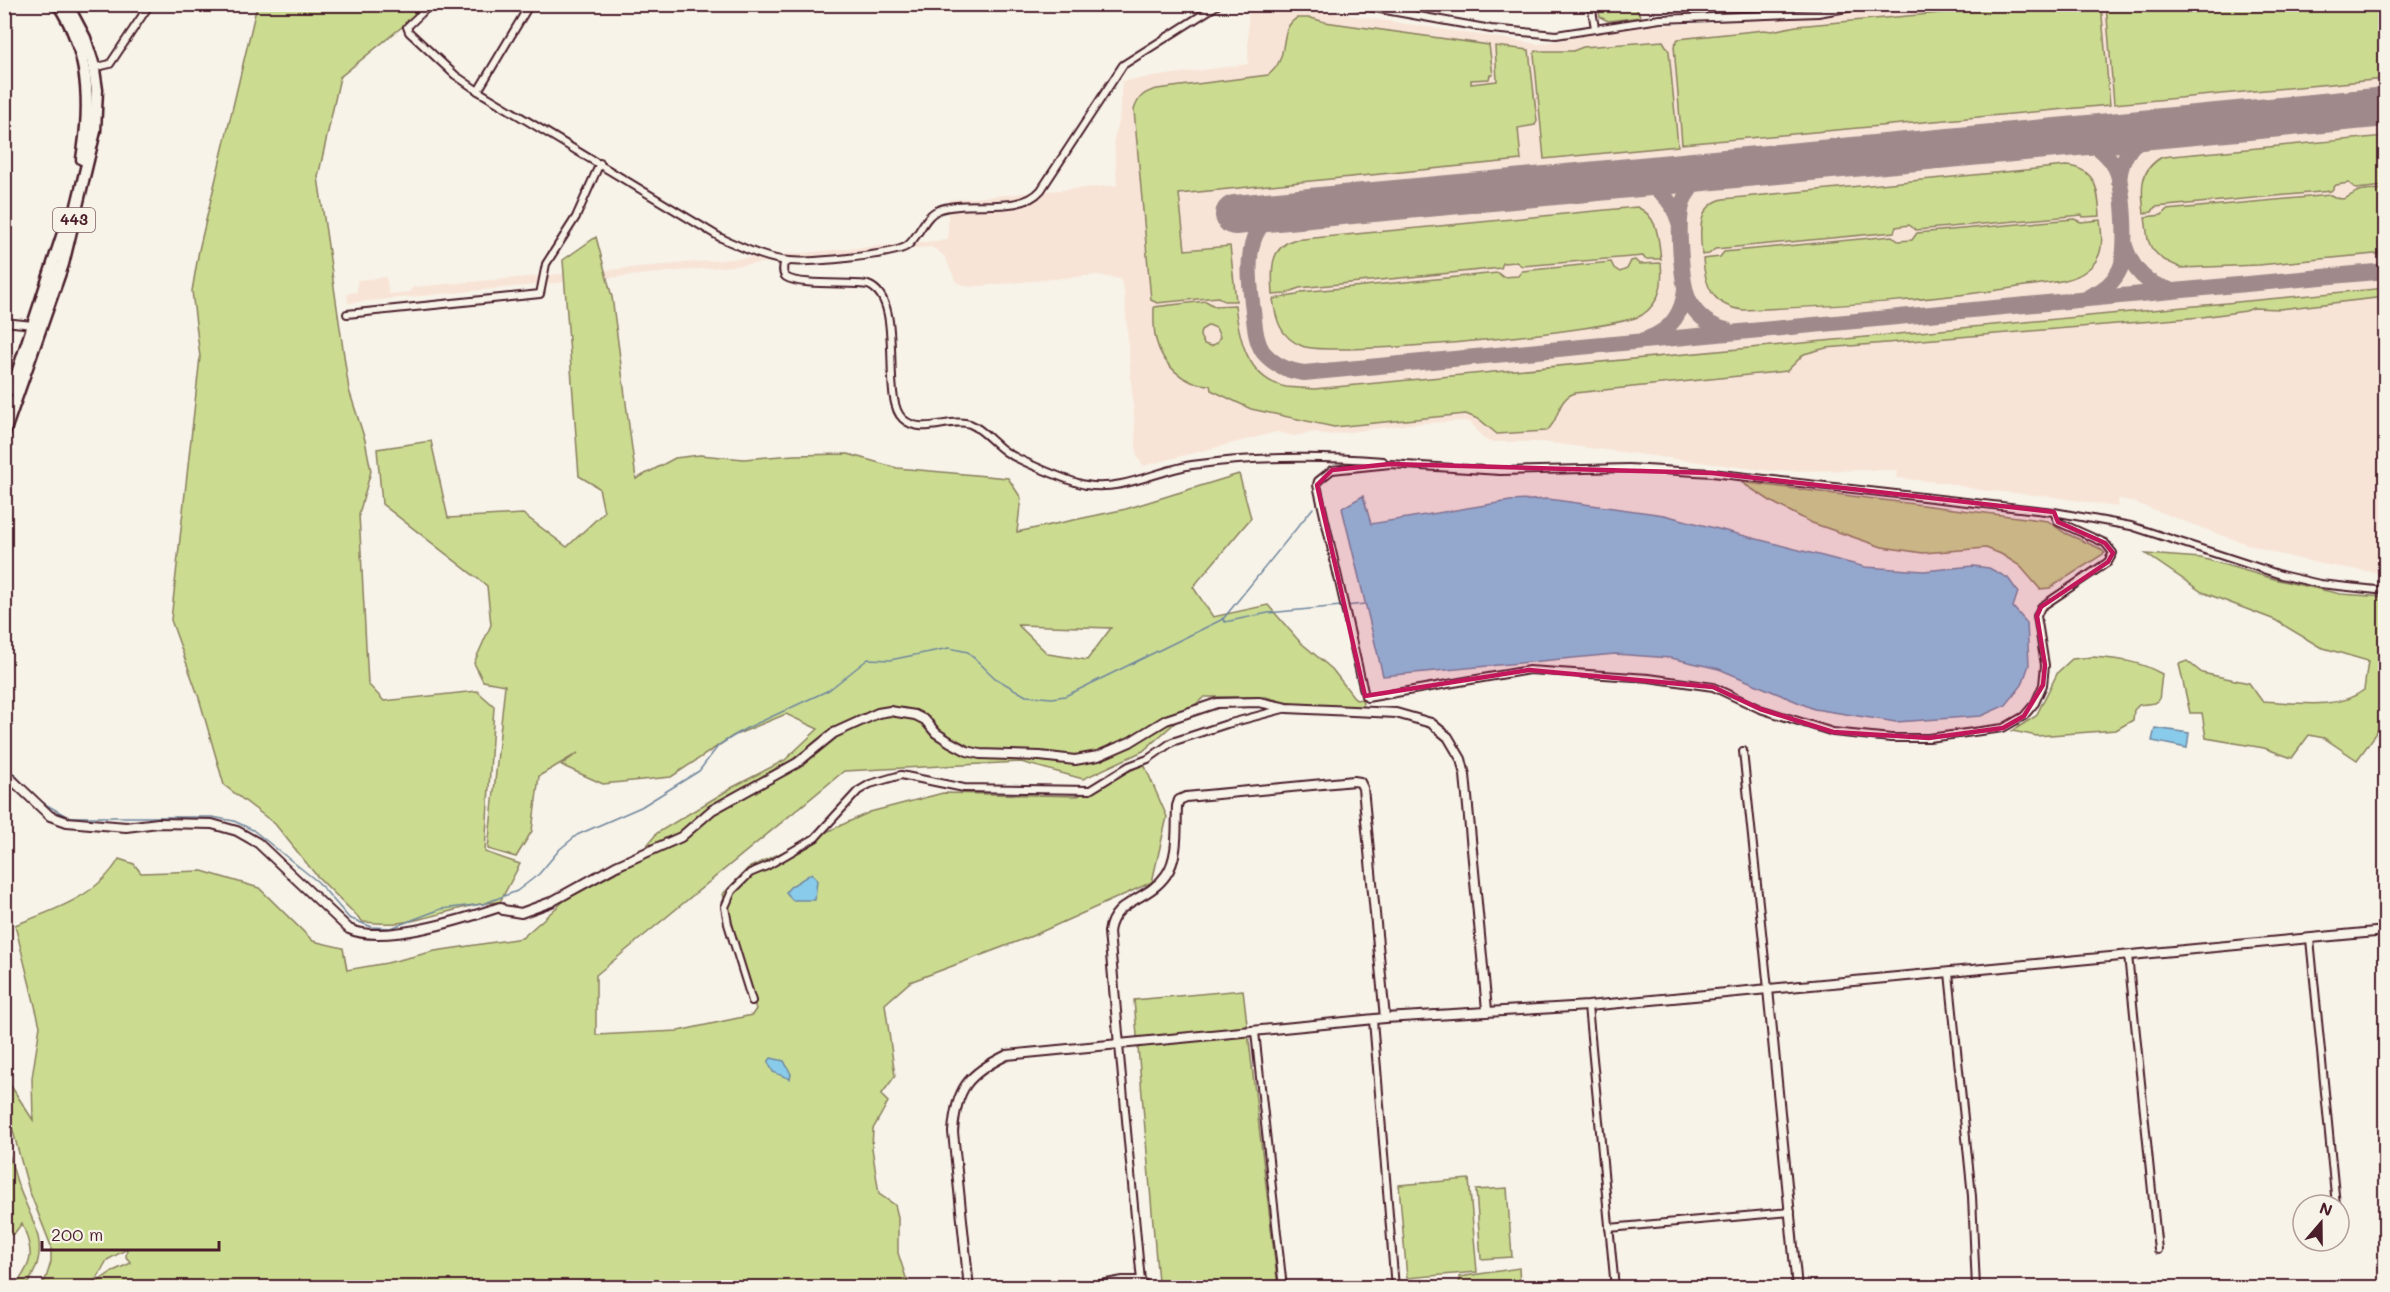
<svg xmlns="http://www.w3.org/2000/svg" width="2390" height="1292" viewBox="0 0 2390 1292" font-family="Mali,sans-serif">
	<style>
		.built { fill: #f8e4d7 }
		.green { fill: #cbdc91; stroke: #8a7e5e; stroke-width: 1.5; fill-rule: evenodd }
		.water { fill: #89cbea; stroke: #70869e; stroke-width: 1.5 }
		.lines { fill: none; stroke-linecap: round; stroke-linejoin: round }
		.stream { stroke: #70869e; stroke-width: 1.5 }
		.taxiway { stroke: #a0898a; stroke-width: 16 }
		.runway { stroke: #a0898a; stroke-width: 40 }
		.minor-casing { stroke: #4a1f2b; stroke-width: 10 }
		.tertiary-casing { stroke: #4a1f2b; stroke-width: 12 }
		.trunk-casing { stroke: #4a1f2b; stroke-width: 15 }
		.minor { stroke: #f7f3e8; stroke-width: 6 }
		.tertiary { stroke: #f7f3e8; stroke-width: 8 }
		.trunk { stroke: #f7f3e8; stroke-width: 10 }
		.marked { fill: #c2185b; fill-opacity: 0.2; stroke: #c2185b; stroke-width: 4.5; stroke-linejoin: round }
		.labels { text-anchor: middle; stroke-width: 6; stroke-linejoin: round; paint-order: stroke }
		.shield { fill: #f7f3e8; stroke: #7e5f64; stroke-width: 1.5 }
		.shield-label { font-size: 15px; font-weight: bold; fill: #4a1f2b }
	</style>
	<rect width="100%" height="100%" fill="#f7f3e8"/>
	<filter id="ink" filterUnits="userSpaceOnUse"><feTurbulence type="fractalNoise" baseFrequency=".0167" numOctaves="2"/><feDisplacementMap in="SourceGraphic" scale="12" xChannelSelector="R" yChannelSelector="G"/><feConvolveMatrix kernelMatrix="1 2 1 2 8 2 1 2 1" color-interpolation-filters="sRGB"/></filter>
	<g filter="url(#ink)">
		<!-- built -->
		<polygon class="built" points="1248,5 1281,5 1539,44 1640,26 1744,21 1784,15 1818,17 1836,10 1897,5 2385,5 2385,574 2321,564 2278,554 2220,535 2131,501 2119,499 2117,507 2048,496 1979,490 1946,483 1896,478 1897,470 1770,471 1542,442 1490,442 1484,439 1471,423 1464,421 1412,424 1327,435 1315,432 1294,436 1277,432 1143,466 1137,456 1124,290 1120,279 1097,275 970,287 956,282 945,257 937,250 930,247 348,303 347,294 357,292 357,280 386,277 389,294 410,292 413,287 948,240 948,200 1117,185 1114,138 1119,122 1122,81 1248,64"/>
		<!-- green -->
		<g class="green">
			<polygon points="2042,4 2101,5 2110,105 1682,144 1674,46 1678,39 1764,30 1772,31 1796,26"/>
			<path d="M 257,5 L 429,5 L 340,77 L 318,177 L 349,390 L 365,440 L 371,471 L 359,514 L 368,684 L 384,701 L 477,691 L 494,706 L 485,852 L 520,864 L 500,902 C 464,903 432,920 397,923 C 386,924 374,923 363,922 L 316,875 L 275,824 L 224,785 L 199,698 L 171,620 L 200,357 L 192,291 L 199,250 Z"/>
			<polygon points="1598,5 1634,5 1641,17 1608,21 1600,17"/>
			<polygon points="2106,5 2385,5 2385,79 2114,104"/>
			<path d="M 1297,18 L 1311,18 L 1325,22 L 1489,45 L 1493,75 L 1490,75 L 1489,79 L 1471,80 L 1471,84 L 1497,81 L 1495,46 L 1529,50 L 1537,121 L 1535,125 L 1518,128 L 1521,160 L 1179,194 L 1185,250 L 1230,246 L 1236,301 L 1224,301 L 1218,297 L 1157,303 L 1151,300 L 1134,110 C 1138,97 1144,92 1157,89 L 1268,75 C 1292,57 1276,30 1297,18 Z"/>
			<polygon points="1663,41 1669,51 1678,146 1544,159 1534,54 1536,51 1573,51 1583,47"/>
			<path d="M 2385,136 L 2385,186 L 2356,189 L 2349,183 L 2336,185 L 2331,191 L 2155,207 L 2152,212 L 2144,213 C 2141,189 2139,170 2162,157 Z"/>
			<path d="M 2066,166 C 2097,168 2098,191 2100,216 L 2083,217 L 2082,215 L 1916,230 L 1909,225 L 1896,227 L 1894,232 L 1715,249 L 1709,254 L 1702,255 C 1700,234 1696,206 1723,199 Z"/>
			<path d="M 2385,189 L 2385,253 L 2259,265 L 2181,268 L 2162,259 L 2152,249 L 2148,240 L 2145,217 L 2162,215 L 2166,210 L 2331,195 C 2345,204 2348,195 2359,191 C 2367,189 2377,190 2385,189 Z"/>
			<path d="M 1637,207 C 1659,217 1658,238 1661,259 L 1645,259 L 1643,256 L 1522,266 L 1516,262 L 1503,263 L 1501,268 L 1299,288 L 1285,294 L 1273,295 C 1272,273 1268,249 1293,240 Z"/>
			<path d="M 2074,219 L 2081,222 L 2100,220 C 2103,239 2104,258 2087,270 C 2071,283 2045,283 2025,286 C 1932,301 1837,306 1743,310 C 1713,306 1705,287 1703,259 L 1720,257 L 1724,252 L 1892,236 L 1898,241 L 1912,240 L 1917,233 Z"/>
			<path d="M 596,237 L 612,297 L 636,479 L 675,458 L 700,455 L 744,459 L 794,455 L 848,454 L 897,468 L 1008,478 L 1021,498 L 1017,532 L 1126,509 L 1239,474 L 1251,518 L 1193,587 L 1213,617 L 1268,605 L 1300,642 L 1332,669 L 1356,700 L 1362,699 L 1364,709 L 1295,705 L 1266,697 L 1204,697 L 1143,751 L 1083,779 L 1021,762 L 844,771 L 596,975 L 596,1035 L 678,1031 L 752,1015 L 756,1009 L 723,894 L 748,868 L 870,812 L 943,793 L 1078,796 L 1144,764 L 1167,817 L 1152,882 L 1032,936 L 910,982 L 885,1004 L 895,1076 L 881,1095 L 888,1102 L 873,1129 L 872,1148 L 879,1194 L 895,1205 L 898,1217 L 898,1253 L 909,1287 L 40,1287 L 46,1278 L 51,1262 L 51,1246 L 29,1190 L 10,1120 L 5,1106 L 4,1079 L 11,1086 L 33,1120 L 32,1078 L 40,1026 L 15,925 C 52,911 98,896 119,859 L 134,864 L 141,873 L 202,871 L 259,888 L 313,941 L 343,948 L 347,970 L 387,963 L 435,951 L 522,938 L 565,900 L 632,864 L 657,833 L 733,787 L 785,760 L 818,729 L 786,714 L 733,736 L 671,777 L 603,784 L 561,765 L 578,753 L 539,776 L 532,831 L 516,857 L 488,849 L 505,685 L 483,681 L 474,663 L 491,625 L 487,586 L 382,504 L 377,449 L 431,441 L 448,518 L 523,514 L 567,547 L 604,512 L 599,488 L 579,476 L 563,260 ZM 1018,625 L 1111,628 L 1087,660 L 1048,654 ZM 127,1249 L 126,1257 L 131,1263 L 113,1271 L 94,1284 L 107,1260 Z"/>
			<path d="M 1635,260 L 1639,264 L 1661,263 C 1663,284 1661,302 1642,315 C 1617,331 1330,358 1302,346 C 1280,337 1276,320 1273,299 L 1297,295 L 1301,292 L 1498,273 L 1503,277 L 1518,276 L 1522,271 L 1611,262 L 1614,268 L 1620,272 L 1627,269 L 1631,261 Z"/>
			<path d="M 2386,288 L 2385,297 L 2280,309 L 2253,308 L 2246,311 L 2202,317 L 1826,348 L 1804,354 L 1787,371 L 1575,393 C 1555,400 1561,420 1546,431 L 1497,434 L 1480,420 L 1466,414 L 1334,427 L 1251,409 L 1211,390 L 1210,385 C 1184,386 1162,364 1156,340 C 1153,329 1154,317 1154,307 L 1206,301 L 1214,306 L 1235,305 C 1239,338 1247,379 1286,387 C 1295,388 1305,388 1314,389 ZM 1209,325 L 1216,328 L 1220,337 L 1217,343 L 1211,346 L 1204,344 L 1200,336 L 1201,330 Z"/>
			<polygon points="1741,482 2048,521 2065,533 2099,548 2105,553 2050,588 2040,589 2020,566 2001,554 1986,548 1923,553 1882,547 1812,523 1772,502"/>
			<path d="M 2146,554 L 2201,558 L 2278,580 L 2341,594 L 2385,597 L 2385,718 L 2382,717 L 2376,734 L 2357,760 L 2324,738 L 2309,735 L 2292,758 L 2264,748 L 2206,738 L 2202,713 L 2190,713 L 2179,664 L 2187,661 L 2202,673 L 2249,683 L 2262,701 C 2293,702 2337,711 2364,690 L 2368,661 L 2320,647 L 2275,620 L 2202,592 Z"/>
			<path d="M 2093,657 C 2119,659 2139,661 2162,674 L 2159,700 L 2155,703 L 2139,705 L 2134,710 L 2133,720 L 2116,730 L 2037,736 L 2012,731 L 2036,716 L 2058,672 L 2072,659 Z"/>
			<polygon points="1243,990 1278,1287 1181,1287 1158,1282 1134,1000"/>
			<path d="M 5,1136 C 8,1152 12,1167 17,1182 C 31,1222 55,1247 25,1287 L 14,1287 C 34,1262 34,1253 22,1223 L 14,1234 L 5,1234 Z"/>
			<polygon points="1469,1179 1477,1272 1407,1278 1399,1185"/>
			<polygon points="1507,1188 1512,1257 1481,1259 1476,1190"/>
			<polygon points="1519,1268 1520,1287 1460,1287 1459,1277"/>
			<polygon points="1129,1276 1170,1287 1058,1288"/>
		</g>
		<!-- water -->
		<g class="water">
			<polygon points="1363,496 1371,524 1510,501 1548,499 1664,515 1865,567 1924,571 1973,566 1989,568 2008,578 2018,592 2013,607 2027,623 2029,665 2022,685 2006,705 1981,716 1896,722 1814,709 1719,669 1671,658 1615,654 1383,676 1342,508"/>
			<polygon points="2155,728 2189,733 2187,748 2152,741"/>
			<polygon points="812,873 817,880 815,900 792,900 786,892 790,887"/>
			<polygon points="771,1058 784,1061 791,1074 790,1079 773,1072 768,1062"/>
		</g>
		<g class="lines">
			<!-- stream -->
			<g class="stream">
				<polyline points="1345,606 1365,604"/>
				<polyline points="1222,618 1225,622 1268,613 1341,606"/>
				<polyline points="4,763 38,800 68,817 212,817 234,821 253,830 318,882 349,918 372,927 391,928 441,909 483,904 517,891 539,874 560,849 577,835 641,807 699,771 719,745 745,729 829,690 868,659 890,660 949,648 968,652 995,678 1026,696 1052,698 1065,696 1080,689 1223,619 1313,508"/>
			</g>
			<!-- taxiway -->
			<g class="taxiway">
				<path d="M 2059,138 C 2075,138 2090,140 2102,151 C 2108,156 2113,163 2116,169 C 2124,188 2128,251 2120,269 C 2114,282 2103,291 2090,296"/>
				<path d="M 1716,170 C 1703,175 1692,184 1685,197 C 1675,216 1681,284 1690,303 C 1698,317 1712,327 1727,330"/>
				<path d="M 1632,178 C 1657,186 1671,197 1679,222"/>
				<path d="M 2119,181 C 2121,154 2135,137 2161,128"/>
				<path d="M 1279,211 C 1241,229 1249,277 1253,311 C 1255,325 1255,340 1263,352 C 1274,365 1287,371 1304,373 L 2386,271"/>
				<path d="M 2125,246 C 2132,268 2145,284 2168,289"/>
				<path d="M 1649,338 C 1671,330 1683,312 1685,289"/>
			</g>
			<!-- runway -->
			<polyline class="runway" points="1235,215 2386,107"/>
			<!-- minor casing -->
			<g class="minor-casing">
				<g id="minor">
					<path d="M 431,4 L 407,27 L 409,32 L 455,75 L 478,91 L 721,238 C 742,247 767,260 790,261 C 808,263 894,255 907,246 C 920,236 924,214 941,209 C 970,199 1020,215 1041,190 L 1123,65 L 1219,4"/>
					<polyline points="1352,4 1491,29 1556,35 1660,19 1818,13 1870,4"/>
					<polyline points="1591,4 1595,28"/>
					<polyline points="93,68 110,64 150,4"/>
					<polyline points="478,91 530,4"/>
					<path d="M 788,262 L 784,263 C 783,268 782,274 786,277 C 799,286 850,282 868,285 C 907,299 879,398 903,419 C 922,436 950,417 970,424 C 983,429 994,444 1006,452 C 1020,461 1070,482 1086,485 C 1120,492 1159,470 1192,465 C 1256,456 1319,456 1383,461"/>
					<polyline points="347,314 540,294 546,264 576,217 600,163"/>
					<polyline points="4,322 33,325"/>
					<polyline points="2054,512 2058,522 2105,543 2113,553 2108,562 2041,607 2037,616 2045,665 2043,685 2035,703 2024,716 2003,728 1929,738 1891,738 1833,732 1760,709 1713,687 1649,678 1529,670 1367,698 1365,696 1317,485 1318,481 1332,470 1390,464 1500,471 1629,468 1712,473 2054,512 2131,526 2281,575 2320,584 2386,591"/>
					<polyline points="1743,751 1768,989"/>
					<polyline points="2310,939 2336,1205"/>
					<polyline points="2128,955 2158,1250"/>
					<polyline points="1949,973 1972,1196 1976,1288"/>
					<polyline points="752,1001 728,924 725,907 732,891 750,873 767,866 815,838 858,791 870,784 901,775 964,788 1090,790 1129,766 1148,759 1172,742 1227,724 1287,708"/>
					<polyline points="1588,1006 1615,1288"/>
					<polyline points="1373,1020 1395,1288"/>
					<polyline points="1255,1032 1283,1288"/>
					<polyline points="1119,1045 1141,1281 1144,1285 1155,1288"/>
					<polyline points="1609,1228 1791,1212"/>
				</g>
			</g>
			<!-- tertiary casing -->
			<g class="tertiary-casing">
				<g id="tertiary">
					<path d="M 4,775 L 10,778 L 50,816 L 67,822 L 126,827 L 158,823 L 212,824 L 237,831 L 258,843 L 349,929 C 383,945 464,919 500,907 L 503,910 L 521,913 L 551,902 L 616,866 L 681,837 L 712,810 L 797,763 L 834,733 L 878,713 L 890,711 L 915,715 L 925,720 L 936,733 L 950,742 L 967,751 L 980,754 L 1040,756 L 1075,760 L 1098,756 L 1130,742 L 1166,720 L 1217,703 L 1259,702 L 1287,708 L 1396,713 L 1431,723 L 1448,737 L 1461,759 L 1465,775 L 1487,1010"/>
					<polyline points="1768,989 1797,1288"/>
					<path d="M 1119,1045 L 1109,932 C 1113,900 1148,901 1166,875 C 1179,857 1176,827 1177,806 L 1179,800 L 1186,797 L 1354,781 L 1360,782 L 1363,788 L 1385,1018"/>
					<path d="M 969,1288 L 953,1132 C 956,1088 968,1074 1007,1055 L 1385,1018 L 1588,1006 L 2386,931"/>
					<polyline points="1085,1288 1123,1281 1141,1281"/>
				</g>
			</g>
			<!-- trunk casing -->
			<g class="trunk-casing">
				<g id="trunk">
					<path d="M 58,4 C 90,52 91,105 82,159"/>
					<polyline points="12,389 64,230"/>
					<polyline points="4,433 63,264 95,131 97,90 93,63 85,38 67,4"/>
				</g>
			</g>
			<!-- minor -->
			<use href="#minor" class="minor"/>
			<!-- tertiary -->
			<use href="#tertiary" class="tertiary"/>
			<!-- trunk -->
			<use href="#trunk" class="trunk"/>
		</g>
	</g>
	<!-- marked area -->
	<path class="marked" d="M 1390,464 L 1712,473 L 2054,512 L 2058,522 L 2105,543 L 2113,553 L 2108,562 L 2041,607 L 2037,616 L 2045,665 L 2043,685 L 2024,716 L 2003,728 L 1929,738 L 1833,732 L 1760,709 L 1713,687 L 1529,670 L 1365,696 L 1317,485 L 1332,470 Z"/>
	<g class="labels">
		<!-- shield labels -->
		<rect class="shield" x="53" y="208" width="42" height="24" rx="4.5"/>
		<g class="shield-label">
			<text x="74" y="225">443</text>
		</g>
	</g>
	<!-- margin -->
	<rect width="2390" height="1292" fill="none" stroke="#f7f3e8" stroke-width="24"/>
	<rect x="12" y="12" width="2366" height="1268" fill="none" stroke="#4a1f2b" stroke-width="2" filter="url(#ink)"/>
	<!-- north arrow -->
	<g transform="translate(2321 1223) rotate(20)"><circle r="28" fill="#f7f3e8" stroke="#b29e9c" stroke-width="1.5"/>
	<path d="M0-4.5L10 22L0 15L-10 22Z" fill="#4a1f2b"/>
	<text y="-9" font-size="16" font-weight="bold" text-anchor="middle" fill="#4a1f2b">N</text>
	</g>
	<!-- scale -->
	<path d="M42 1241v9h177v-9" fill="none" stroke="#4a1f2b" stroke-width="3"/>
	<text x="51" y="1241" font-size="18" fill="#4a1f2b" stroke="#f7f3e8" stroke-width="4.5" paint-order="stroke">200 m</text>
</svg>
